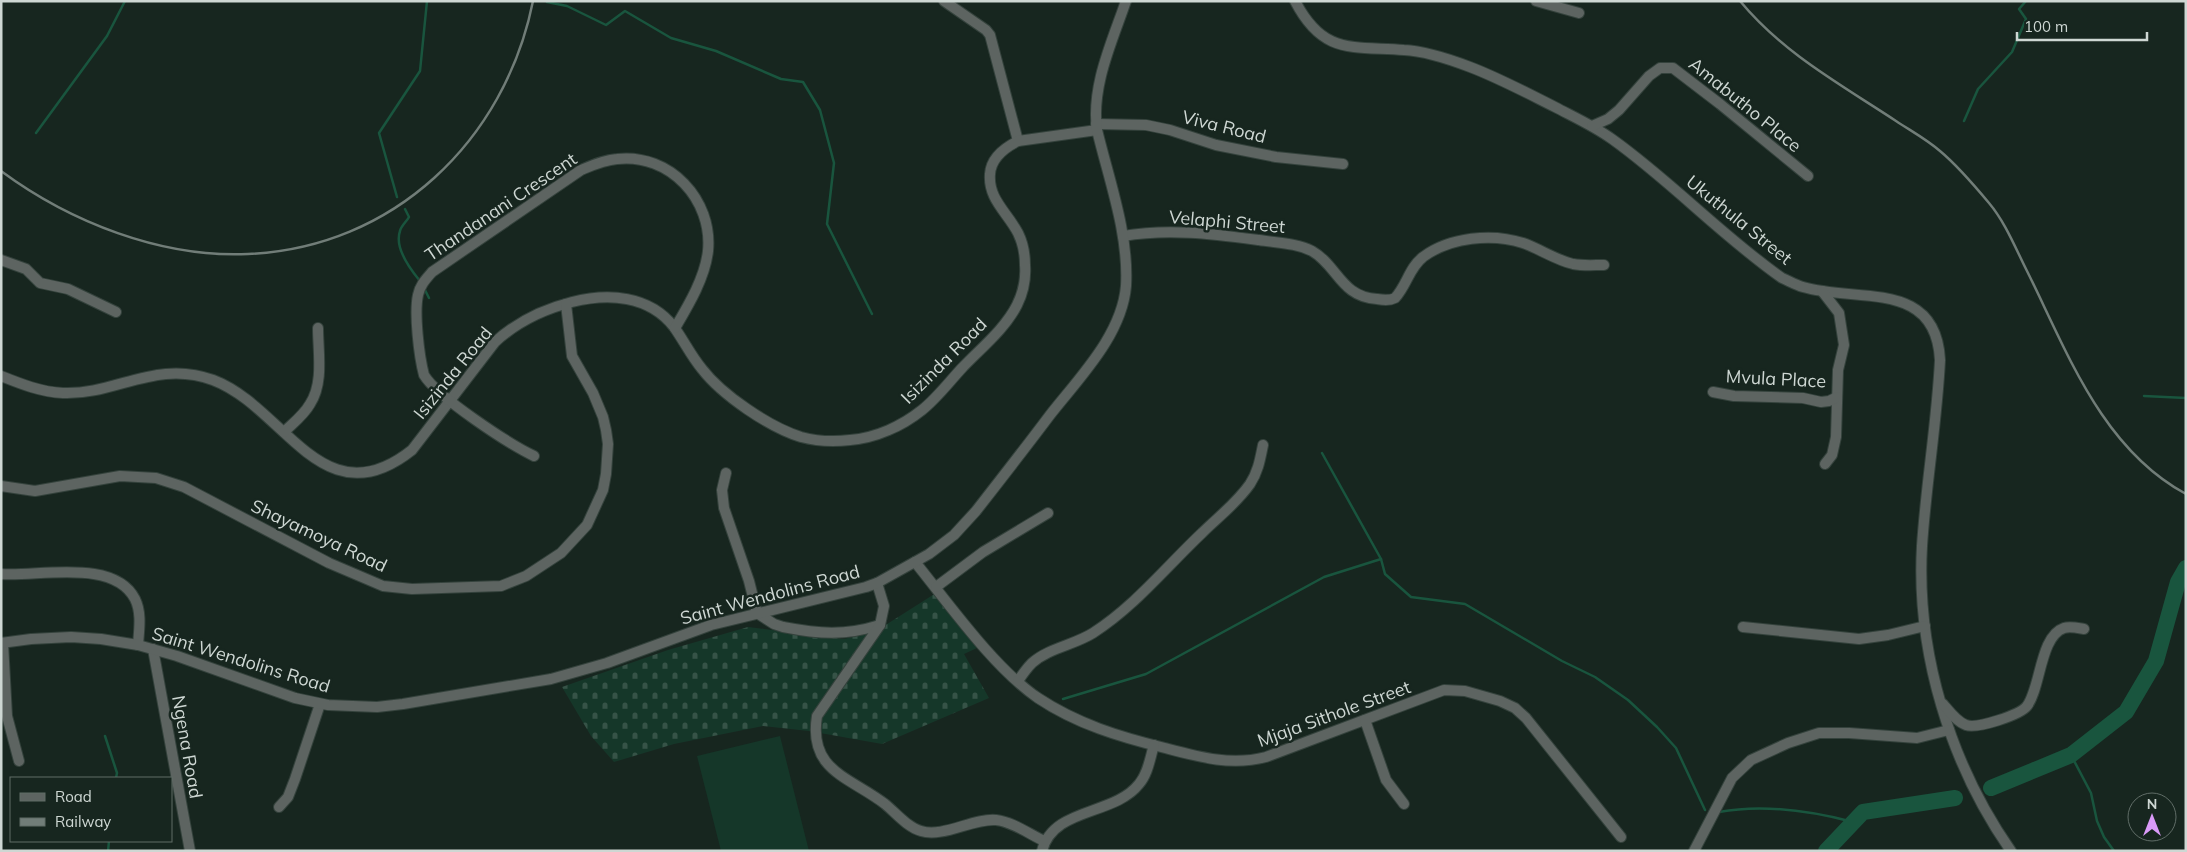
<svg xmlns="http://www.w3.org/2000/svg" width="2187" height="852" viewBox="0 0 2187 852" font-family="Mulish,sans-serif">
	<style>
		.grass { fill: #153729 }
		.cemetery { fill: url(#cemetery-stones) }
		.lines { fill: none; stroke-linecap: round; stroke-linejoin: round }
		.stream { stroke: #19553e; stroke-width: 2.5 }
		.river { stroke: #19553e; stroke-width: 16 }
		.minor-casing { stroke: #34423c; stroke-width: 12 }
		.tertiary-casing { stroke: #34423c; stroke-width: 12 }
		.minor { stroke: #5d6461; stroke-width: 10 }
		.tertiary { stroke: #5d6461; stroke-width: 10 }
		.rail { stroke: #717d78; stroke-width: 2.5 }
		.labels { text-anchor: middle; stroke-width: 5; stroke-linejoin: round; paint-order: stroke }
		.street-label { font-size: 18px; fill: #ced7d3; stroke: #17261f }
	</style>
	<defs>
		<pattern id="cemetery-stones" width="16" height="16" patternUnits="userSpaceOnUse" patternTransform="scale(1.25)"><rect width="16" height="16" fill="#153729"/><path d="M2 7V4a2 2 0 0 1 4 0v3zM10 15v-3a2 2 0 0 1 4 0v3z" fill="#365347"/></pattern>
	</defs>
	<rect width="100%" height="100%" fill="#17261f"/>
	<!-- grass -->
	<polygon class="grass" points="780,736 809,851 721,851 697,756"/>
	<!-- cemetery -->
	<polygon class="cemetery" points="936,593 979,647 964,654 989,698 882,744 809,731 763,726 674,744 614,762 591,736 562,687 668,650 748,627 844,639 871,632 884,626"/>
	<g class="lines">
		<!-- stream -->
		<g class="stream">
			<polyline points="547,2 567,6 606,25 625,11 671,38 716,51 781,79 803,82 820,110 834,163 827,224 872,314"/>
			<polyline points="1964,121 1978,89 2012,52 2026,19 2019,9 2026,1"/>
			<polyline points="36,133 107,36 125,1"/>
			<polyline points="397,197 379,133 420,71 427,1"/>
			<path d="M 405,209 L 409,217 C 407,221 401,226 400,231 C 394,248 410,269 420,281"/>
			<polyline points="424,288 429,298"/>
			<polyline points="2144,396 2186,398"/>
			<polyline points="1322,453 1381,559 1385,574 1411,597 1465,604 1562,661 1595,677 1628,700 1657,727 1676,748 1705,810"/>
			<polyline points="1063,699 1146,674 1324,577 1381,559"/>
			<polyline points="105,736 117,773 116,778"/>
			<polyline points="2071,755 2091,793 2097,821 2104,837 2114,851"/>
			<path d="M 1719,812 C 1762,804 1811,811 1853,822"/>
			<polyline points="108,851 109,841"/>
		</g>
		<!-- river -->
		<g class="river">
			<polyline points="1991,788 2071,755 2126,712 2156,661 2178,582 2186,568"/>
			<polyline points="1826,851 1863,812 1955,798"/>
		</g>
		<!-- minor casing -->
		<g class="minor-casing">
			<g id="minor">
				<polyline points="944,1 986,30 990,35 1018,141"/>
				<path d="M 1295,1 C 1323,55 1351,46 1404,50 C 1426,51 1449,59 1470,67 C 1499,78 1527,93 1555,107 C 1574,117 1594,126 1612,139 C 1671,181 1722,236 1782,278 C 1789,281 1796,285 1803,287 C 1857,303 1936,279 1940,360 C 1937,422 1926,484 1922,546 C 1916,652 1950,764 2011,851"/>
				<polyline points="1536,1 1579,13"/>
				<polyline points="1096,124 1146,125 1170,130 1216,145 1276,157 1343,164"/>
				<polyline points="1592,126 1608,119 1619,110 1649,76 1660,68 1673,68 1720,104 1808,176"/>
				<path d="M 1123,236 C 1169,228 1213,234 1259,240 C 1277,243 1296,243 1312,251 C 1338,266 1341,297 1377,299 C 1383,300 1389,301 1395,298 C 1407,285 1409,268 1423,257 C 1450,237 1492,233 1523,243 C 1540,249 1556,260 1573,264 C 1583,266 1594,265 1604,265"/>
				<polyline points="1,260 26,269 40,283 68,289 116,312"/>
				<polyline points="1822,291 1839,313 1844,345 1838,370 1836,437 1832,455 1825,464"/>
				<path d="M 1,376 C 21,384 41,392 63,393 C 116,395 156,359 213,380 C 285,407 323,521 412,450 L 495,342 C 517,322 544,309 572,302 C 608,293 649,295 674,327 C 684,341 691,356 702,369 C 722,395 769,427 801,437 C 816,441 834,442 850,440 C 876,438 902,426 922,410 C 937,398 949,382 962,368 C 980,349 1005,329 1017,305 C 1023,293 1026,278 1025,265 C 1025,254 1023,243 1018,233 C 1007,212 988,199 990,174 C 991,158 1004,148 1018,141 L 1097,130"/>
				<polyline points="1713,392 1734,396 1803,398 1821,402 1829,401 1837,397"/>
				<path d="M 284,432 C 292,424 304,415 310,404 C 324,383 318,352 318,328"/>
				<path d="M 534,456 C 509,444 437,397 424,375 C 419,356 414,313 418,295 C 420,285 426,279 432,272 L 581,170 C 593,165 604,160 617,159 C 670,153 713,200 708,251 C 705,278 688,306 675,328"/>
				<path d="M 726,473 L 722,490 L 724,508 L 749,581 L 757,613 L 774,624 L 783,627 C 819,634 845,636 880,625"/>
				<polyline points="1,486 35,491 120,476 156,478 184,487 329,563 383,586 412,589 501,586 526,576 561,553 587,525 603,490 606,474 608,444 606,430 603,417 593,393 572,356 566,304"/>
				<path d="M 915,562 C 949,604 994,668 1038,698 C 1077,724 1120,737 1165,748 C 1199,757 1231,766 1266,757 L 1444,690 L 1465,691 L 1500,701 L 1515,708 L 1526,718 L 1621,837"/>
				<path d="M 1,574 C 39,577 114,558 135,599 C 142,613 139,630 138,645"/>
				<path d="M 877,583 L 884,606 L 880,625 L 817,716 C 808,771 850,777 885,804 C 896,813 907,827 921,831 C 943,838 973,818 996,820 C 1013,822 1029,834 1044,841"/>
				<polyline points="936,587 983,552 1048,513"/>
				<polyline points="1743,627 1859,639 1888,635 1925,626"/>
				<polyline points="3,643 7,716 19,761"/>
				<polyline points="153,649 190,851"/>
				<path d="M 1018,681 C 1022,675 1027,668 1032,663 C 1049,648 1074,645 1093,633 C 1135,606 1166,567 1202,533 C 1218,517 1236,504 1250,484 C 1258,472 1260,460 1263,445"/>
				<path d="M 1943,704 C 1949,711 1957,722 1966,725 C 1977,729 2020,715 2027,706 C 2041,687 2040,636 2064,628 C 2070,626 2078,628 2084,629"/>
				<polyline points="1365,720 1386,780 1404,804"/>
				<polyline points="279,807 288,797 295,779 320,704"/>
				<path d="M 1042,851 C 1053,807 1114,816 1139,784 C 1148,774 1150,758 1154,745"/>
				<polyline points="1694,851 1732,778 1751,760 1788,743 1819,733 1849,733 1917,738 1949,730"/>
			</g>
		</g>
		<!-- tertiary casing -->
		<g class="tertiary-casing">
			<path id="tertiary" d="M 1,643 L 31,639 L 71,637 L 101,639 L 138,645 L 177,656 L 295,698 L 328,705 L 377,707 L 403,704 L 551,679 L 607,663 L 711,625 L 866,587 L 877,583 L 929,554 L 954,535 L 976,511 C 1001,479 1026,447 1050,415 C 1079,378 1122,335 1126,286 C 1129,234 1109,180 1097,130 C 1091,86 1112,42 1126,1"/>
		</g>
		<!-- minor -->
		<use href="#minor" class="minor"/>
		<!-- tertiary -->
		<use href="#tertiary" class="tertiary"/>
		<!-- rail -->
		<g class="rail">
			<path d="M 1740,1 C 1784,54 1840,84 1896,121 C 1911,131 1926,139 1940,151 C 1958,166 1974,185 1989,203 C 2005,222 2015,247 2026,269 C 2067,351 2101,448 2186,494"/>
			<path d="M 1,171 C 70,222 161,258 248,254 C 393,248 505,141 533,1"/>
		</g>
	</g>
	<g class="labels">
		<!-- street labels -->
		<g class="street-label">
			<text transform="translate(1745 105) rotate(39)" y="6">Amabutho Place</text>
			<text transform="translate(1224 127) rotate(14)" y="6">Viva Road</text>
			<text transform="translate(501 207) rotate(-34)" y="6">Thandanani Crescent</text>
			<text transform="translate(1739 220) rotate(39)" y="6">Ukuthula Street</text>
			<text transform="translate(1227 222) rotate(5)" y="6">Velaphi Street</text>
			<text transform="translate(944 361) rotate(-45)" y="6">Isizinda Road</text>
			<text transform="translate(453 373) rotate(-51)" y="6">Isizinda Road</text>
			<text transform="translate(1776 379) rotate(3)" y="6">Mvula Place</text>
			<text transform="translate(319 536) rotate(25)" y="6">Shayamoya Road</text>
			<text transform="translate(770 595) rotate(-15)" y="6">Saint Wendolins Road</text>
			<text transform="translate(241 660) rotate(17)" y="6">Saint Wendolins Road</text>
			<text transform="translate(1334 714) rotate(-20)" y="6">Mjaja Sithole Street</text>
			<text transform="translate(187 747) rotate(80)" y="6">Ngena Road</text>
		</g>
	</g>
	<!-- border -->
	<rect width="2187" height="852" fill="none" stroke="#ced7d3" stroke-width="5"/>
	<!-- legend -->
	<rect x="10" y="777" width="162" height="65" fill="#17261f" stroke="#606d67"/>
	<rect x="20" y="793" width="25" height="8" fill="#5d6461" stroke="#606d67"/>
	<text x="55" y="802" font-size="15" fill="#ced7d3">Road</text>
	<rect x="20" y="818" width="25" height="8" fill="#717d78" stroke="#606d67"/>
	<text x="55" y="827" font-size="15" fill="#ced7d3">Railway</text>
	<!-- north arrow -->
	<g transform="translate(2152 817)"><circle r="24" fill="#17261f" stroke="#606d67"/>
	<path d="M0-4L9 19L0 12L-9 19Z" fill="#d99af7"/>
	<text y="-8" font-size="14" font-weight="bold" text-anchor="middle" fill="#ced7d3">N</text>
	</g>
	<!-- scale -->
	<path d="M2017 32v8h130v-8" fill="none" stroke="#ced7d3" stroke-width="2.5"/>
	<text x="2024" y="32" font-size="15" fill="#ced7d3" stroke="#17261f" stroke-width="4" paint-order="stroke">100 m</text>
</svg>
